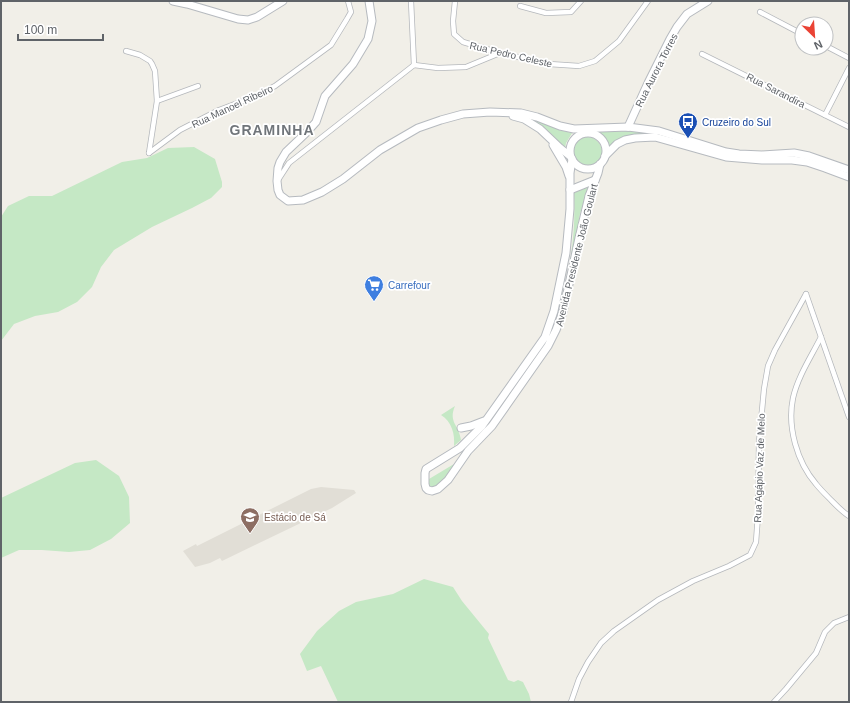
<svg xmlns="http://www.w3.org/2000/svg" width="850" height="703" viewBox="0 0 850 703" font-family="Helvetica,sans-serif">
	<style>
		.education { fill: #e1ded6 }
		.green { fill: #c5e8c5 }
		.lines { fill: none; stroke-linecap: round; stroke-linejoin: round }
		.street-casing { stroke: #b5b8bc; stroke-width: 6 }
		.secondary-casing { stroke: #b6babf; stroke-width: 9 }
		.street { stroke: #fff; stroke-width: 4.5 }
		.secondary { stroke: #fff; stroke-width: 7 }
		.labels { text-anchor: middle; stroke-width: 3.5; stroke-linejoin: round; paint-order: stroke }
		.street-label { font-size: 10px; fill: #5f6368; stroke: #fff }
		.transit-label { font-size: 10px; fill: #164399; stroke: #fff; text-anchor: start }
		.shop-label { font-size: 10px; fill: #366cbe; stroke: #fff; text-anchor: start }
		.education-label { font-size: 10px; fill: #785e54; stroke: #fff; text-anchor: start }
		.district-label { font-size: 14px; font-weight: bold; letter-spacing: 1px; fill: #70757a; stroke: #fff }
	</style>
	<rect width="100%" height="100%" fill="#f1efe8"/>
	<!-- education -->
	<polygon class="education" points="321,487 354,490 356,493 332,508 222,561 220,558 210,563 195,567 183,551 196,544 197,546 311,489"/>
	<!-- green -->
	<g class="green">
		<polygon points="535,119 559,130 572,133 566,143 565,149 542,126 533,120"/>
		<path d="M 630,131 L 655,134 L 635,135 L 610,148 C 607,141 604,136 597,132 Z"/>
		<circle cx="587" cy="152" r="15"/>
		<polygon points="194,147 215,159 222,182 222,187 211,198 192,208 152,227 114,250 101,267 92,287 77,302 58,312 35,316 14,324 1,341 1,217 8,206 29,196 52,196 122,162 147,158 168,148"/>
		<path d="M 588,187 L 580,214 L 571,262 L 570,261 C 574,238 575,216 574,193 Z"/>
		<path d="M 455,406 C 448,422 459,425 461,440 L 454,446 C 455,434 452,422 441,415 Z"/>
		<polygon points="96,460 119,476 129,497 130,523 111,539 90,550 69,552 42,550 19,550 1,558 1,498 75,463"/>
		<path d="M 454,464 C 449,474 444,485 432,488 L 429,486 L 428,481 L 429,479 Z"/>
		<polygon points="424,579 453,587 462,601 489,634 488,638 508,680 514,682 518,680 523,682 529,694 531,702 338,702 321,666 307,671 300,654 317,631 339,611 356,602 393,594"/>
	</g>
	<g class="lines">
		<!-- street casing -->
		<g class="street-casing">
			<g id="street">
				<polyline points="411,1 414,65"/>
				<polyline points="455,1 453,21 454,34 463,42 500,53 549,64 579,66 595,61 619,41 648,1"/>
				<polyline points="520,6 546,13 571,12 581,1"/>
				<polyline points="760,12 802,34"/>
				<polyline points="826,46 849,58"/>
				<polyline points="126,51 140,55 150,61 152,64 155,71 157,101 149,153"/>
				<polyline points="702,54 849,127"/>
				<polyline points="414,65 438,68 466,67 500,53"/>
				<polyline points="157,101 198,86"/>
				<polyline points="825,115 849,68"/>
				<polyline points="149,153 180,130 219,110 256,96 275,86 331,45 347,19 351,12 348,1"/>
				<polyline points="278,180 289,163 414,65"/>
				<polyline points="806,294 849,417"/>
				<path d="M 821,337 C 811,357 798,376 793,398 C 787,427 797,462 816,484 C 820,489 824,493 829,498 C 835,504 841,511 849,516"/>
				<polyline points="571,702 579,679 588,662 601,643 614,631 658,600 693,581 729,566 750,555 756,542 758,515 759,442 764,389 768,366 775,350 806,294"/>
				<polyline points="774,702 786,689 816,653 825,632 834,623 849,617"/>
			</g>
		</g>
		<!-- secondary casing -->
		<g class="secondary-casing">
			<g id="secondary">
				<polyline points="173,1 187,4 238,19 248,20 257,17 283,1"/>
				<polyline points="369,1 372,21 368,39 353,64 325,96 316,122 307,132 286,152 280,162 278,168 277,181 278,190 280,195 288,201 303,200 322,192 343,179 380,150 418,128 441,120 463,114 490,112 521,113 537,117 560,126 574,129 628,127 659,131 726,152 739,154 762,155 794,153 809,156 849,170"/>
				<polyline points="513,116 524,119 540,129 560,148 570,156"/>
				<polyline points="628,127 648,83 670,39 677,27 687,14 708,1"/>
				<circle cx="588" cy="151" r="18"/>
				<polyline points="553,145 566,167 569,176"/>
				<polyline points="605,156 617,144 625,140 635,138 655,137 726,157 762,160 792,160 807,162 825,168 849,177"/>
				<polyline points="572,159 570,173 570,209 566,253 554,311 545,337 482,426 460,448 426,469 425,473 425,484 426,488 428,490 432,491 438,489 448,480 468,451 492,426 548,346 556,330 563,312 579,238 589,196 598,173 600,164"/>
				<polyline points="570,190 595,180"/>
				<polyline points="461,428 471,426 484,421"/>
			</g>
		</g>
		<!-- street -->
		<use href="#street" class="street"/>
		<!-- secondary -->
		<use href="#secondary" class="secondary"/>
	</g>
	<!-- icons -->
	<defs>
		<g id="bus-pin" transform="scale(1)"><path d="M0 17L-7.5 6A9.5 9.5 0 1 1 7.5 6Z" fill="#1a4fb4" stroke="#fff"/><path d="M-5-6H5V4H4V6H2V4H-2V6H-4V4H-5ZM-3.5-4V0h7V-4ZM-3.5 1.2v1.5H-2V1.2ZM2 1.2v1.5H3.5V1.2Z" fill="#fff"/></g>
		<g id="supermarket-pin" transform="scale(1)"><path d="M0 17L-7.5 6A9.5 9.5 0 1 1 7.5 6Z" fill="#3f7fe0" stroke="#fff"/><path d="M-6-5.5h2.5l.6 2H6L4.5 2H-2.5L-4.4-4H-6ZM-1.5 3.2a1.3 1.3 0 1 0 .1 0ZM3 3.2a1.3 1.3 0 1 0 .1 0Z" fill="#fff"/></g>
		<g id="university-pin" transform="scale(1)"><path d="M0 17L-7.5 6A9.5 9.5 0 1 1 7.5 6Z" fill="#8d6e63" stroke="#fff"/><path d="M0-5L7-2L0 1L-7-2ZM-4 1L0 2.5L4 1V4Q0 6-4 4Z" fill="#fff"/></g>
	</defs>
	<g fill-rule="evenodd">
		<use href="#bus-pin" x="688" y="122"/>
		<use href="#supermarket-pin" x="374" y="285"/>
		<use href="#university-pin" x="250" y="517"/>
	</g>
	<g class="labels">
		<!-- street labels -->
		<g class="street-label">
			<text transform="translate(511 54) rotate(13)" y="4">Rua Pedro Celeste</text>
			<text transform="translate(656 70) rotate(-63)" y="4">Rua Aurora Torres</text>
			<text transform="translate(776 90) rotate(27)" y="4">Rua Sarandira</text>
			<text transform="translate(232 106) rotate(-25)" y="4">Rua Manoel Ribeiro</text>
			<text transform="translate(576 255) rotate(-76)" y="4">Avenida Presidente João Goulart</text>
			<text transform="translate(759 468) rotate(-88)" y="4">Rua Agápio Vaz de Melo</text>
		</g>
		<!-- transit labels -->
		<g class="transit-label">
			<text x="702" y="126">Cruzeiro do Sul</text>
		</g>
		<!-- shop labels -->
		<g class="shop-label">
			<text x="388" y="289">Carrefour</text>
		</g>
		<!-- education labels -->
		<g class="education-label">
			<text x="264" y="521">Estácio de Sá</text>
		</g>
		<!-- district labels -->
		<g class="district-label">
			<text x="272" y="135">GRAMINHA</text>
		</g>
	</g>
	<!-- border -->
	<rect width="850" height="703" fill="none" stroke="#5f6368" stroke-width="4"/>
	<!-- north arrow -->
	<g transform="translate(814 36) rotate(155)"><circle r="19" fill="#ffffff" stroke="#bfc1c3"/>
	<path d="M0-3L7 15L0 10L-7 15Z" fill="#ea4335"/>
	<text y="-6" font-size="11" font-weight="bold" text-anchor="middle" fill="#5f6368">N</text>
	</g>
	<!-- scale -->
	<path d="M18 34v6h85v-6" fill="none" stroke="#5f6368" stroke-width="2"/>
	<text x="24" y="34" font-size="12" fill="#5f6368" stroke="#ffffff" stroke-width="3" paint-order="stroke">100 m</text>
</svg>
